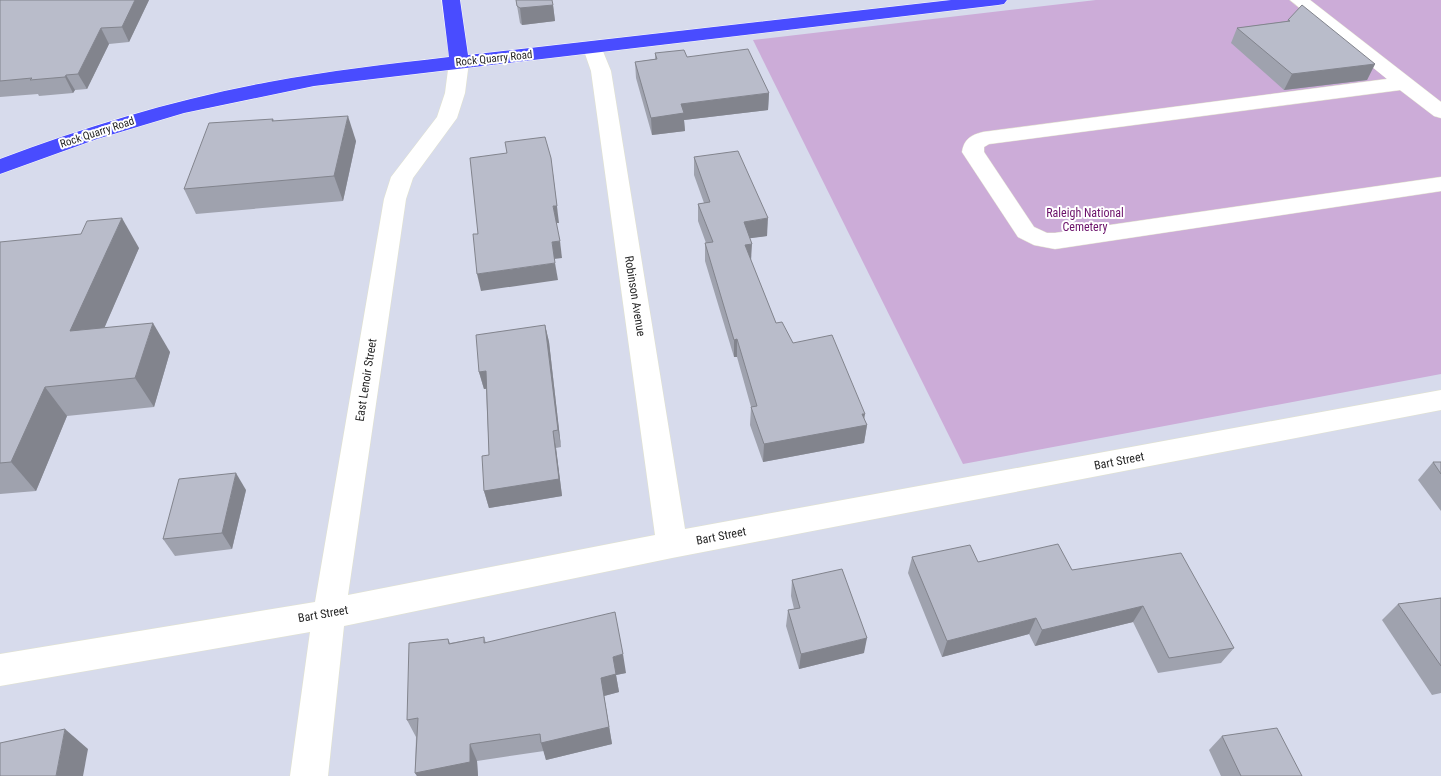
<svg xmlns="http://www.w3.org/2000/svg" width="1441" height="776" viewBox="0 0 1441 776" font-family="'Roboto Condensed',sans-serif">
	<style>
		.cemetery { fill: #ccacd8 }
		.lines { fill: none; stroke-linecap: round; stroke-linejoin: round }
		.minor-casing { stroke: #e2e3cc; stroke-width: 1 }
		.major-casing { stroke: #fff; stroke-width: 1 }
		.minor { fill: #fff; fill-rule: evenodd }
		.major { fill: #494cff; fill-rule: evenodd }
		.wall { fill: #9fa2ae }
		.shaded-wall { fill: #82848d }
		.building { fill: #b9bcca; stroke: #82848d }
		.labels { text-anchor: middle; stroke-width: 4; stroke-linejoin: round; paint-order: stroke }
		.far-street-label { font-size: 11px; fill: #272727; stroke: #fff }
		.park-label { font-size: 12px; fill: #6b116a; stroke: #fff }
		.street-label { font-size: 12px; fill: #272727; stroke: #fff }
	</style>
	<rect width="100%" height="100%" fill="#d7dbec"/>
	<!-- cemetery -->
	<polygon class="cemetery" points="1096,0 1441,0 1441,374 963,464 753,40"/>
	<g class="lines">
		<!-- minor casing -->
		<g class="minor-casing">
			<g id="minor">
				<path d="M 1290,0 L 1310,0 L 1441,102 L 1441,118 L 1434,116 L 1400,90 L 989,144 L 984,147 L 984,152 L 1034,227 L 1047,233 L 1055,233 L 1441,177 L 1441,191 L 1055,249 L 1034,245 L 1018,237 L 962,152 C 964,139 971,135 983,132 L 1387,79 Z"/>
				<polygon points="593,42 600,44 611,71 685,529 1441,390 1441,410 672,558 344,626 328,776 290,776 310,632 0,686 0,654 315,602 384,199 391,177 437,117 445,93 449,62 452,58 459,56 466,58 469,62 465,93 457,118 413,178 406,199 348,595 655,535 591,71 583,48 586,44"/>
			</g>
		</g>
		<!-- major casing -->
		<g class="major-casing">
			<path id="major" d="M 442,0 L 460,0 L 468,55 L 951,0 L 1007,0 L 1004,4 L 998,5 L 314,86 L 184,113 L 97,139 L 0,174 L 0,159 C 87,126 177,99 269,82 C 328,71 389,64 449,57 Z"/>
		</g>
		<!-- minor -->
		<use href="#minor" class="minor"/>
		<!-- major -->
		<use href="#major" class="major"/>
	</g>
	<!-- wall -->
	<g class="wall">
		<polygon points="0,0 149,0 129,42 109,44 87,89 75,90 73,93 39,96 38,94 0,97"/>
		<polygon points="516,0 553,5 555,21 522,25 520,23"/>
		<polygon points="1288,20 1375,64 1367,80 1284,90 1231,43 1237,28 1287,21"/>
		<polygon points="655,53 687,57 769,93 768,110 684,120 685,131 652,135 636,78 635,62 655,59"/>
		<polygon points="273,119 274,121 356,141 343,201 196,214 184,189"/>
		<polygon points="694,157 767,236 750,238 751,261 776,323 793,343 864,419 867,425 864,443 763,462 750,425 751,407 737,357 734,357 705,261 705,243 706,243 698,221 698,204 704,203 694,175"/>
		<polygon points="0,242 139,248 104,328 170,352 154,407 67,416 36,491 0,494"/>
		<polygon points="545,325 549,342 561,447 556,448 562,496 489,508 484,491 489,455 486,389 484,389 479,372"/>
		<polygon points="1433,462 1441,462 1441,511 1418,480"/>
		<polygon points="246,490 232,549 175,556 163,539"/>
		<polygon points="912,557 1072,570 1234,648 1221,663 1158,673 1133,622 1035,646 1029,634 942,657 908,573"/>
		<polygon points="792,580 864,653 799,669 786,626 788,610 794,609 791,596"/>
		<polygon points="1441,598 1441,693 1432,695 1382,620 1398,604"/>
		<polygon points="484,637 486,643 626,673 616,675 619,692 604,696 612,744 546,760 544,751 477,761 478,776 417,776 415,773 416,737 407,720 448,639 450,643"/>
		<polygon points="1222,736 1302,776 1221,776 1209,750"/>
	</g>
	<!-- shaded-wall -->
	<g class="shaded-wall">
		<polygon points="135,0 149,0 129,42 122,27"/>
		<polygon points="553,5 555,21 522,25 520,8"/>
		<polygon points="101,28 109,44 87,89 78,74"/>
		<polygon points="1375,64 1367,80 1284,90 1292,74"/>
		<polygon points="66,75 75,90 73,93 65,77"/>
		<polygon points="769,93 768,110 684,120 685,131 652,135 651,118 681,104"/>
		<polygon points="348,116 356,141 343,201 334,176"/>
		<polygon points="553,174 559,223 556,223 553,206"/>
		<polygon points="122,218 139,248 90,361 70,331"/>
		<polygon points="768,218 767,236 744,239 744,222"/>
		<polygon points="560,241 562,258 554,259 552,242"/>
		<polygon points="752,244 751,261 745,245"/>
		<polygon points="555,263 558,280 481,291 477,274"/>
		<polygon points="153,323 170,352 154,407 135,378"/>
		<polygon points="545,325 549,342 561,447 558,430"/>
		<polygon points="737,339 737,357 734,357 734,340"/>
		<polygon points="486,371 490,388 484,389 479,372"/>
		<polygon points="45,387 67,416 36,491 11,462"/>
		<polygon points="862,414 865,414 863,426 867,425 864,443 763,462 764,444"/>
		<polygon points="553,431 556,448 562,496 489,508 484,491"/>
		<polygon points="236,473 246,490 232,549 222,533"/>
		<polygon points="1143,606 1133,622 1035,646 1042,630"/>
		<polygon points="1036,618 1029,634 942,657 947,641"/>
		<polygon points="867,638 864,653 799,669 801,654"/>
		<polygon points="623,654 626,673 616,675 619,692 604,696 612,744 546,760 541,743 601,678 613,657"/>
		<polygon points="65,729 88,749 83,776 56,776"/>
		<polygon points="470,744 477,761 478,776 417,776 415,773"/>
	</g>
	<!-- building -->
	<g class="building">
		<polygon points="0,0 135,0 122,27 101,28 78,74 66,75 65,77 30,80 32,78 0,81"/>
		<polygon points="516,0 552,0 553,5 520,8 517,6"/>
		<polygon points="1302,5 1375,64 1292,74 1237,28 1290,21 1288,20"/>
		<polygon points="748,49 769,93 681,104 684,113 651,118 635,62 657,59 655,53 684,50 687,57"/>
		<polygon points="348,116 334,176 184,189 209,123 273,119 272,121"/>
		<polygon points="545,137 551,158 557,206 553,206 560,241 552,242 555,263 477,274 473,234 478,234 470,158 507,153 505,142"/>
		<polygon points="738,151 768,218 744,222 752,244 745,245 776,323 782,322 793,343 832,335 865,414 862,414 867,425 764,444 751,407 757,406 737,339 734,340 705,243 713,242 698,204 710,202 694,157"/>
		<polygon points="122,218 70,331 153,323 135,378 45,387 11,462 0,463 0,242 81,234 87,221"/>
		<polygon points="545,325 558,430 553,431 559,479 484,491 482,456 489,455 486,371 479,372 476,335"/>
		<polygon points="1433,462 1441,462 1441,474"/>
		<polygon points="236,473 222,533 163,539 179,479"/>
		<polygon points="1058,544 1072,570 1181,553 1234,648 1169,658 1143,606 1042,630 1036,618 947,641 912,557 970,545 978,562"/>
		<polygon points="842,569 867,638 801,654 788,610 800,608 792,580"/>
		<polygon points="1441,598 1441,666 1398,604"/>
		<polygon points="615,612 623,654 613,657 616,674 601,678 609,727 541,743 540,734 470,744 470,762 415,773 418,718 407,720 409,643 448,639 449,644 484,637 484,643"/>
		<polygon points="1277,728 1302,776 1241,776 1222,736"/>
		<polygon points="65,729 56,776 0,776 0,743"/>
	</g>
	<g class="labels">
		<!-- far-street labels -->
		<g class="far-street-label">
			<text transform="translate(494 58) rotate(-6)" y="4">Rock Quarry Road</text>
			<text transform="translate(97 132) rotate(-18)" y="4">Rock Quarry Road</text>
		</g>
		<!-- park labels -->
		<g class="park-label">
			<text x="1085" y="217">Raleigh National<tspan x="1085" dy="14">Cemetery</tspan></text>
		</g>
		<!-- street labels -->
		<g class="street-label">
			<text transform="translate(635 296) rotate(81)" y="4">Robinson Avenue</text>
			<text transform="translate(366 380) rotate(-81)" y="4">East Lenoir Street</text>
			<text transform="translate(1119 461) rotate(-11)" y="4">Bart Street</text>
			<text transform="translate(721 536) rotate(-11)" y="4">Bart Street</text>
			<text transform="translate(323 614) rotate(-10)" y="4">Bart Street</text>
		</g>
	</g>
</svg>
